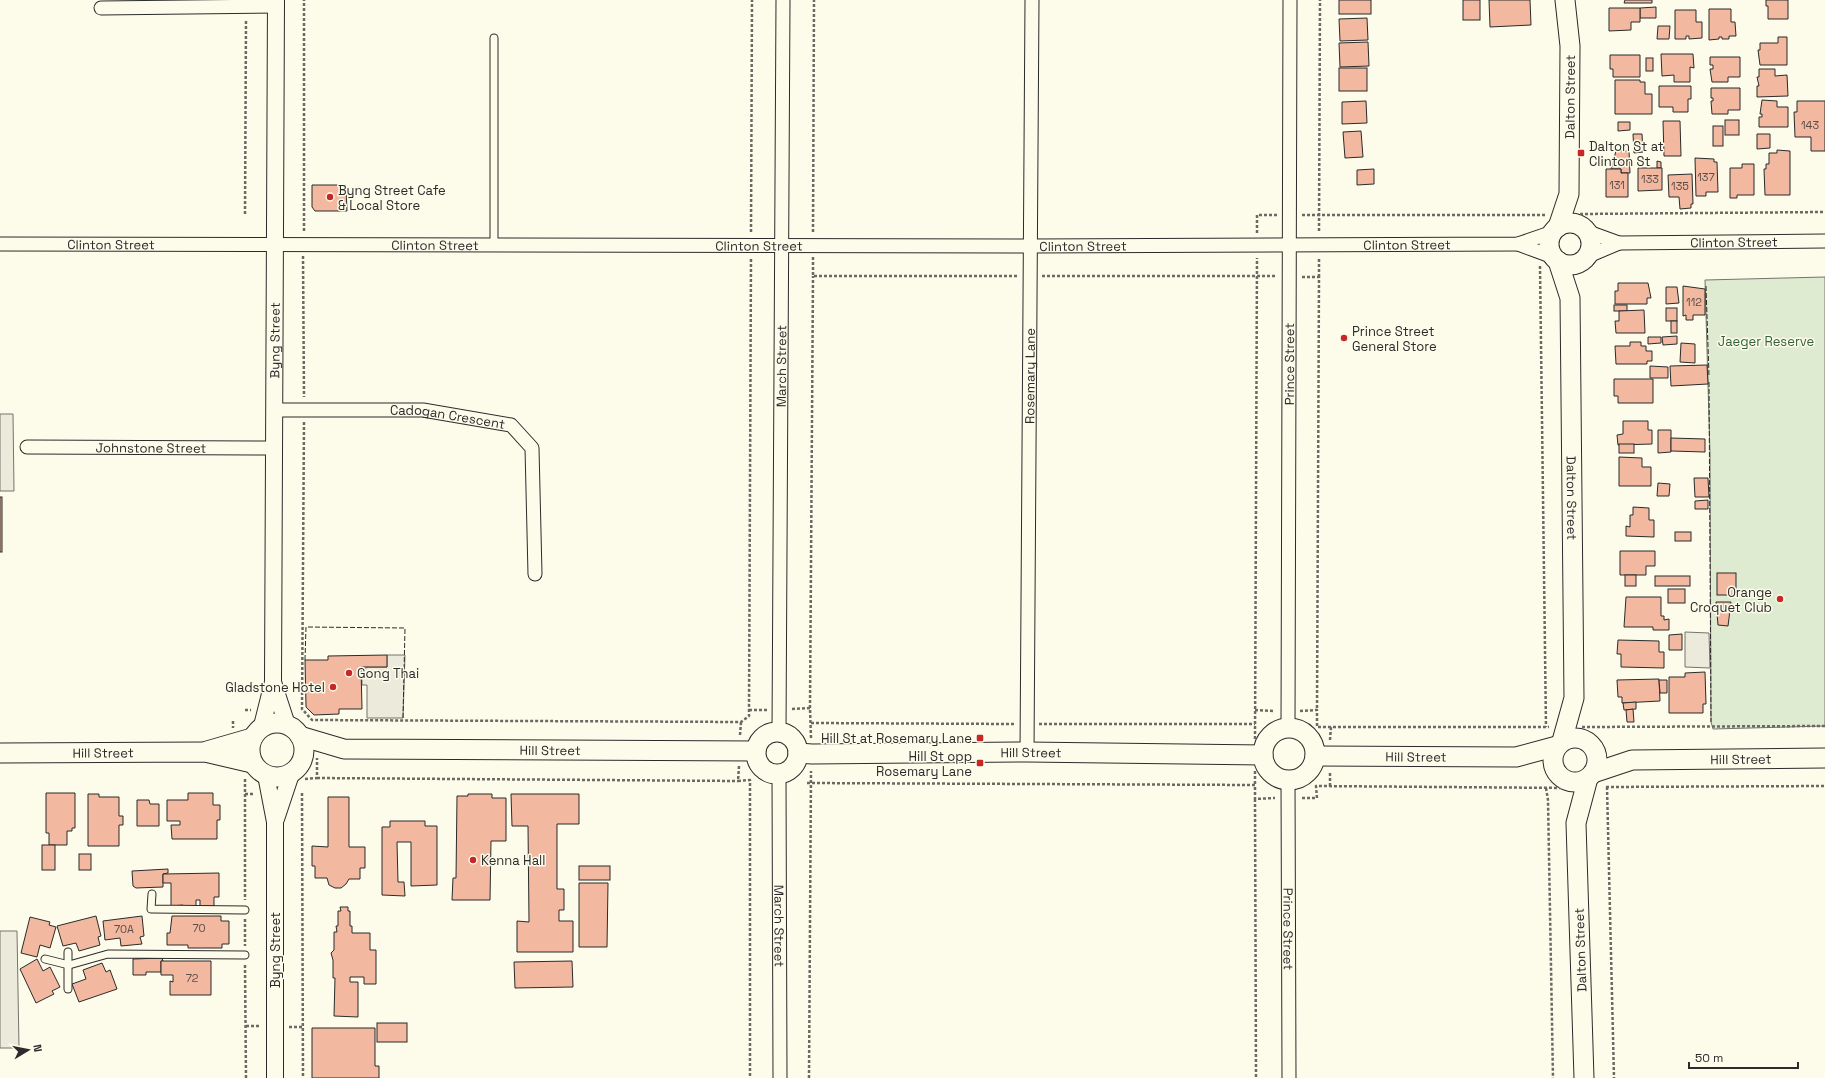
<svg xmlns="http://www.w3.org/2000/svg" width="1825" height="1078" viewBox="0 0 1825 1078" font-family="'Space Grotesk',sans-serif">
	<style>
		.green { fill: #deebd1; stroke: #74746e }
		.parking { fill: #eceadb; stroke: #74746e }
		.building { fill: #f2b8a0; stroke: #2b2b2b }
		.lines { fill: none; stroke-linecap: round; stroke-linejoin: round }
		.service-casing { stroke: #2b2b2b; stroke-width: 9 }
		.minor-casing { stroke: #2b2b2b; stroke-width: 15 }
		.tertiary-casing { stroke: #2b2b2b; stroke-width: 18 }
		.secondary-casing { stroke: #2b2b2b; stroke-width: 21 }
		.path { stroke: #6a6964; stroke-width: 2.5; stroke-dasharray: 3 2; stroke-linecap: butt }
		.service { stroke: #fdfbea; stroke-width: 7 }
		.minor { stroke: #fdfbea; stroke-width: 13 }
		.tertiary { stroke: #fdfbea; stroke-width: 16 }
		.secondary { stroke: #fdfbea; stroke-width: 19 }
		.fence { stroke: #2b2b2b; stroke-width: 1; stroke-dasharray: 5 2; stroke-linecap: butt }
		.poi-dot { fill: #c62828; stroke: #fdfbea; stroke-width: 1.5 }
		.labels { text-anchor: middle; stroke-width: 3; stroke-linejoin: round; paint-order: stroke }
		.number-label { font-size: 11px; fill: #5d4e48 }
		.street-label { font-size: 13px; fill: #2b2b2b; stroke: #fdfbea }
		.poi-label { font-size: 13px; fill: #2b2b2b; stroke: #fdfbea; text-anchor: start }
		.park-label { font-size: 13px; fill: #34623c; stroke: #fdfbea }
	</style>
	<rect width="100%" height="100%" fill="#fdfbea"/>
	<!-- green -->
	<polygon class="green" points="1825,277 1825,726 1713,729 1711,722 1710,454 1705,280"/>
	<!-- parking -->
	<g class="parking">
		<polygon points="0,414 13,414 14,491 0,491"/>
		<polygon points="1685,632 1709,633 1710,668 1685,667"/>
		<polygon points="387,655 405,655 403,718 367,718 367,685 362,685 362,670 368,667 387,667"/>
		<polygon points="0,931 17,931 19,1048 0,1048"/>
	</g>
	<!-- building -->
	<g class="building">
		<rect x="1339" y="0" width="32" height="14"/>
		<rect x="1463" y="0" width="17" height="20"/>
		<polygon points="1489,0 1530,0 1531,25 1490,27"/>
		<polygon points="1625,0 1652,0 1652,3 1624,3"/>
		<polygon points="1766,0 1788,0 1788,19 1768,19 1768,6 1766,6"/>
		<polygon points="1656,7 1656,18 1640,18 1640,8"/>
		<polygon points="1609,8 1640,8 1640,22 1631,22 1631,30 1609,31"/>
		<polygon points="1709,9 1731,9 1731,22 1735,22 1736,36 1729,36 1729,39 1722,39 1722,37 1719,37 1719,39 1709,40"/>
		<polygon points="1675,10 1696,10 1696,22 1702,22 1702,38 1689,39 1689,36 1686,36 1686,39 1675,39"/>
		<polygon points="1367,18 1368,40 1340,41 1339,19"/>
		<polygon points="1658,26 1670,26 1669,39 1657,39"/>
		<polygon points="1778,37 1787,37 1787,65 1760,65 1758,50 1760,50 1760,43 1778,43"/>
		<polygon points="1368,42 1369,66 1340,67 1339,43"/>
		<polygon points="1661,54 1693,54 1694,68 1690,67 1690,82 1674,82 1674,75 1662,76"/>
		<polygon points="1610,55 1640,55 1640,77 1613,77 1613,69 1610,69"/>
		<polygon points="1710,57 1740,57 1740,77 1728,77 1728,82 1712,82 1710,69 1713,69 1713,65 1710,65"/>
		<rect x="1646" y="58" width="7" height="13"/>
		<rect x="1339" y="68" width="28" height="23"/>
		<polygon points="1759,69 1775,69 1775,76 1787,75 1788,96 1757,97 1757,86 1759,86 1757,77 1759,77"/>
		<polygon points="1615,80 1640,80 1640,82 1645,82 1645,94 1652,94 1652,114 1615,114"/>
		<polygon points="1659,86 1691,86 1691,99 1688,99 1688,112 1673,112 1673,107 1659,107"/>
		<polygon points="1711,88 1740,88 1740,110 1728,110 1728,114 1712,114 1711,101 1713,101 1713,98 1711,98"/>
		<polygon points="1762,100 1777,101 1777,107 1788,107 1788,127 1759,127 1759,117 1762,117 1762,114 1760,114"/>
		<polygon points="1366,101 1367,123 1342,124 1342,102"/>
		<polygon points="1797,101 1825,101 1825,151 1811,151 1811,137 1795,137 1794,112 1797,112"/>
		<rect x="1725" y="120" width="14" height="15"/>
		<polygon points="1663,121 1680,121 1681,156 1664,156"/>
		<polygon points="1618,122 1630,122 1630,130 1618,131"/>
		<rect x="1713" y="126" width="10" height="20"/>
		<polygon points="1361,131 1363,157 1345,158 1343,132"/>
		<polygon points="1633,134 1642,134 1643,152 1634,153"/>
		<polygon points="1757,134 1770,134 1770,148 1757,149"/>
		<polygon points="1777,150 1790,151 1790,195 1765,195 1764,169 1766,169 1766,164 1769,164 1769,153 1777,153"/>
		<polygon points="1616,151 1629,151 1630,173 1621,173 1621,169 1611,169"/>
		<polygon points="1695,158 1714,159 1714,162 1717,162 1718,192 1706,192 1706,196 1696,196"/>
		<polygon points="1657,161 1661,162 1661,168 1657,168"/>
		<polygon points="1742,164 1754,164 1754,195 1737,195 1737,198 1730,198 1730,168 1742,168"/>
		<polygon points="1638,168 1662,168 1662,190 1638,191"/>
		<polygon points="1374,169 1374,184 1357,185 1357,170"/>
		<polygon points="1606,169 1621,169 1621,173 1628,173 1628,197 1606,197"/>
		<polygon points="1692,174 1693,204 1691,204 1691,208 1680,209 1679,197 1669,197 1668,175"/>
		<polygon points="312,185 346,185 347,211 315,211 312,207"/>
		<polygon points="1618,283 1648,283 1651,298 1647,298 1647,304 1615,304 1615,291 1618,291"/>
		<polygon points="1683,286 1705,289 1705,315 1693,315 1693,320 1686,320 1686,315 1683,316"/>
		<polygon points="1666,287 1677,287 1679,303 1666,304"/>
		<rect x="1614" y="305" width="13" height="6"/>
		<rect x="1666" y="308" width="11" height="13"/>
		<polygon points="1644,310 1645,333 1616,333 1615,321 1619,321 1619,311"/>
		<rect x="1671" y="321" width="6" height="12"/>
		<polygon points="1677,336 1677,344 1663,345 1662,337"/>
		<polygon points="1648,337 1661,337 1661,343 1648,344"/>
		<polygon points="1630,342 1641,342 1641,346 1646,346 1646,351 1652,351 1652,361 1647,361 1647,364 1616,364 1615,346 1630,346"/>
		<polygon points="1681,343 1695,344 1695,363 1680,362"/>
		<polygon points="1707,365 1708,384 1671,386 1670,366"/>
		<polygon points="1650,366 1668,367 1668,378 1650,378"/>
		<polygon points="1614,379 1653,379 1653,403 1618,403 1618,396 1614,396"/>
		<polygon points="1623,421 1648,421 1648,430 1652,430 1652,444 1618,445 1617,435 1623,434"/>
		<polygon points="1658,430 1671,430 1671,452 1658,453"/>
		<polygon points="1671,438 1705,439 1705,452 1671,451"/>
		<rect x="1619" y="444" width="15" height="9"/>
		<polygon points="1619,457 1642,458 1642,467 1651,467 1651,486 1619,486"/>
		<polygon points="1694,478 1708,478 1709,497 1695,497"/>
		<polygon points="1658,483 1670,484 1669,496 1657,496"/>
		<rect x="0" y="497" width="2" height="55"/>
		<polygon points="1708,500 1708,509 1695,509 1695,501"/>
		<polygon points="1633,507 1649,508 1649,520 1654,520 1654,537 1626,536 1626,526 1630,527 1630,515 1633,515"/>
		<rect x="1675" y="532" width="16" height="9"/>
		<polygon points="1620,551 1655,551 1655,566 1646,566 1646,575 1620,575"/>
		<rect x="1717" y="573" width="19" height="22"/>
		<rect x="1625" y="575" width="11" height="11"/>
		<rect x="1655" y="576" width="35" height="10"/>
		<rect x="1668" y="589" width="17" height="14"/>
		<polygon points="1626,597 1661,597 1661,616 1664,616 1664,620 1669,619 1669,630 1653,630 1653,627 1624,627"/>
		<polygon points="1716,602 1731,602 1728,626 1718,625"/>
		<polygon points="1682,634 1682,650 1669,650 1669,635"/>
		<polygon points="1618,640 1659,641 1659,652 1664,652 1664,668 1621,667 1621,654 1617,654"/>
		<polygon points="387,655 387,667 361,667 362,709 339,709 339,714 314,715 306,707 305,660 328,660 328,656"/>
		<polygon points="1705,672 1706,704 1703,704 1703,713 1669,713 1669,677 1685,677 1685,673"/>
		<polygon points="1659,679 1660,701 1622,703 1622,697 1618,697 1617,680"/>
		<polygon points="1659,680 1667,680 1667,693 1660,693"/>
		<polygon points="1636,702 1636,709 1624,710 1623,703"/>
		<polygon points="1633,709 1634,722 1627,722 1626,710"/>
		<polygon points="46,793 75,793 75,828 72,828 72,831 67,831 67,845 49,845 49,833 46,833"/>
		<polygon points="188,793 213,793 213,805 220,805 220,820 217,820 217,839 172,839 171,825 180,825 180,821 167,821 167,800 188,800"/>
		<polygon points="88,794 99,794 99,797 119,797 119,816 123,816 123,825 119,825 119,846 88,846"/>
		<polygon points="468,794 492,794 492,798 506,798 506,841 491,841 490,900 452,900 453,878 456,878 457,796 468,796"/>
		<polygon points="511,794 579,794 579,824 557,824 557,889 564,889 564,910 559,910 559,921 573,921 573,952 517,952 517,921 529,922 528,826 512,826"/>
		<polygon points="328,797 349,797 349,847 365,847 365,868 360,868 360,879 349,879 346,884 341,888 335,888 329,885 327,878 315,878 315,866 312,866 312,846 328,847"/>
		<polygon points="137,800 149,800 150,804 159,804 159,826 137,826"/>
		<polygon points="390,821 425,821 425,826 437,826 437,885 411,886 411,842 397,842 398,882 404,882 405,896 382,895 382,827 390,827"/>
		<rect x="42" y="845" width="13" height="25"/>
		<rect x="79" y="854" width="12" height="16"/>
		<rect x="579" y="866" width="31" height="14"/>
		<polygon points="168,869 168,873 163,874 163,887 136,888 133,886 132,871"/>
		<polygon points="219,873 219,897 214,897 214,906 200,906 200,900 196,900 196,909 183,909 183,905 171,906 171,883 163,883 163,874"/>
		<polygon points="579,883 608,883 607,947 579,947"/>
		<polygon points="340,907 348,907 348,911 350,911 350,926 352,926 352,933 370,933 370,950 376,950 376,984 364,984 364,977 350,977 350,982 358,982 358,1017 334,1016 335,978 333,978 333,960 331,953 334,950 334,932 337,932 336,926 338,926 338,911 341,911"/>
		<polygon points="96,916 101,936 98,937 100,945 79,951 76,943 63,946 57,926"/>
		<polygon points="142,916 144,936 140,937 142,944 121,946 120,938 105,940 103,921"/>
		<polygon points="172,916 221,916 221,921 229,921 229,944 222,944 222,948 188,948 188,945 167,945 167,933 170,933"/>
		<polygon points="30,917 50,922 49,925 56,927 50,948 40,945 37,957 21,953"/>
		<polygon points="162,958 163,961 161,961 161,972 146,972 146,975 133,975 133,959"/>
		<polygon points="37,959 43,971 50,967 60,987 52,991 54,994 36,1003 20,969"/>
		<polygon points="161,961 211,961 211,995 170,995 170,981 173,982 173,975 161,975"/>
		<polygon points="572,961 573,987 515,988 514,962"/>
		<polygon points="102,963 106,972 110,970 117,989 79,1002 72,984 86,979 83,970"/>
		<rect x="377" y="1023" width="30" height="19"/>
		<polygon points="312,1028 375,1028 375,1066 379,1066 379,1078 312,1078"/>
	</g>
	<g class="lines">
		<!-- service casing -->
		<g class="service-casing">
			<g id="service">
				<polyline points="494,38 494,245"/>
				<polyline points="152,894 151,909 245,910"/>
				<polyline points="68,952 68,989"/>
				<polyline points="45,959 69,965 108,954 245,955"/>
			</g>
		</g>
		<!-- minor casing -->
		<g class="minor-casing">
			<g id="minor">
				<polyline points="101,8 276,6"/>
				<path id="s1" d="M 1586,231 L 1619,243 L 1825,241"/>
				<path id="s2" d="M 0,244 L 1031,246 L 1518,244 L 1553,232"/>
				<polyline points="1518,244 1553,257"/>
				<polyline points="1586,257 1619,243"/>
				<path id="s3" d="M 274,410 L 423,410 L 511,425 L 532,448 L 535,574"/>
				<path id="s4" d="M 27,447 L 274,448"/>
				<path id="s5" d="M 1288,728 L 1290,0"/>
				<path id="s6" d="M 779,733 L 783,0"/>
				<path id="s7" d="M 1027,752 L 1032,0"/>
				<path id="s8" d="M 779,774 L 780,1078"/>
				<path id="s9" d="M 1288,780 L 1289,1078"/>
			</g>
		</g>
		<!-- tertiary casing -->
		<g class="tertiary-casing">
			<g id="tertiary">
				<polyline points="273,682 287,725"/>
				<path id="s10" d="M 262,726 L 273,682 L 276,0"/>
				<polyline points="266,775 275,822 275,1078"/>
				<polyline points="276,819 291,774"/>
			</g>
		</g>
		<!-- secondary casing -->
		<g class="secondary-casing">
			<g id="secondary">
				<circle cx="1570" cy="244" r="21"/>
				<path id="s11" d="M 1558,227 L 1569,194 L 1570,46 L 1565,0"/>
				<path id="s12" d="M 1558,261 L 1570,298 L 1574,698 L 1562,741"/>
				<circle cx="277" cy="750" r="27"/>
				<circle cx="1289" cy="754" r="26"/>
				<circle cx="777" cy="753" r="21"/>
				<path id="s13" d="M 300,736 L 344,749 L 756,751"/>
				<circle cx="1575" cy="760" r="22"/>
				<polyline points="207,751 252,738"/>
				<path id="s14" d="M 0,753 L 205,752 L 252,763"/>
				<path id="s15" d="M 798,753 L 812,754 L 1027,752 L 1263,755"/>
				<path id="s16" d="M 1315,756 L 1516,757 L 1557,746"/>
				<path id="s17" d="M 1593,773 L 1632,760 L 1825,758"/>
				<polyline points="1584,1078 1576,823 1588,778"/>
			</g>
		</g>
		<!-- path -->
		<g class="path">
			<polyline points="245,214 246,19"/>
			<polyline points="1580,214 1825,212"/>
			<polyline points="1302,215 1545,215"/>
			<polyline points="304,231 304,0"/>
			<polyline points="1319,231 1320,0"/>
			<polyline points="751,232 752,0"/>
			<polyline points="813,232 814,0"/>
			<polyline points="1257,233 1257,215 1277,215"/>
			<polyline points="303,256 304,397"/>
			<polyline points="813,257 813,276 1017,276"/>
			<polyline points="1540,266 1546,727"/>
			<polyline points="1042,276 1277,276"/>
			<polyline points="1302,277 1319,277 1317,710"/>
			<polyline points="1319,277 1319,258"/>
			<polyline points="304,422 302,709 312,720 741,722 749,716 749,710 751,257"/>
			<polyline points="810,708 813,276"/>
			<polyline points="792,709 810,708 811,738"/>
			<polyline points="245,710 251,710"/>
			<polyline points="749,710 767,710"/>
			<polyline points="1255,710 1275,711"/>
			<polyline points="1300,711 1317,710 1317,727 1549,727"/>
			<polyline points="233,721 233,728"/>
			<polyline points="811,723 1014,724"/>
			<polyline points="1039,724 1255,724"/>
			<polyline points="1582,727 1825,726"/>
			<polyline points="740,735 741,722"/>
			<polyline points="1255,739 1257,258"/>
			<polyline points="1330,740 1331,727"/>
			<polyline points="739,766 738,781 750,780 750,1078"/>
			<polyline points="1255,771 1255,785"/>
			<polyline points="317,778 738,781"/>
			<polyline points="245,779 245,900"/>
			<polyline points="305,779 317,778 317,758"/>
			<polyline points="807,783 1255,785 1255,799 1275,798"/>
			<polyline points="1330,786 1330,771"/>
			<polyline points="1606,787 1825,786"/>
			<polyline points="1607,787 1614,1078"/>
			<polyline points="1546,788 1548,800 1553,1078"/>
			<polyline points="302,793 303,1078"/>
			<polyline points="245,794 255,794"/>
			<polyline points="1302,798 1317,798 1316,786 1569,788"/>
			<polyline points="1255,799 1256,1078"/>
			<polyline points="245,919 245,946"/>
			<polyline points="245,965 246,1078"/>
			<polyline points="246,1026 260,1026"/>
			<polyline points="289,1027 303,1027"/>
			<polyline points="809,1078 811,771"/>
		</g>
		<!-- service -->
		<use href="#service" class="service"/>
		<!-- minor -->
		<use href="#minor" class="minor"/>
		<!-- tertiary -->
		<use href="#tertiary" class="tertiary"/>
		<!-- secondary -->
		<use href="#secondary" class="secondary"/>
		<!-- fence -->
		<g class="fence">
			<polyline points="1706,286 1709,376"/>
			<polyline points="1709,382 1711,722"/>
			<polyline points="305,660 306,627 405,628 403,718"/>
		</g>
	</g>
	<!-- markers -->
	<g class="poi-dot">
		<rect x="1577" y="149" width="8" height="8" rx="2"/>
		<circle cx="330" cy="197" r="4"/>
		<circle cx="1344" cy="338" r="4"/>
		<circle cx="1780" cy="599" r="4"/>
		<circle cx="349" cy="673" r="4"/>
		<circle cx="333" cy="687" r="4"/>
		<rect x="976" y="734" width="8" height="8" rx="2"/>
		<rect x="976" y="759" width="8" height="8" rx="2"/>
		<circle cx="473" cy="860" r="4"/>
	</g>
	<g class="labels">
		<!-- number labels -->
		<g class="number-label">
			<text x="1810" y="129">143</text>
			<text x="1706" y="181">137</text>
			<text x="1650" y="183">133</text>
			<text x="1617" y="189">131</text>
			<text x="1680" y="190">135</text>
			<text x="1694" y="306">112</text>
			<text x="199" y="932">70</text>
			<text x="124" y="933">70A</text>
			<text x="192" y="982">72</text>
		</g>
		<!-- street labels -->
		<g class="street-label">
			<text dy="5" stroke="none"><textPath href="#s11" startOffset="132">Dalton Street</textPath></text>
			<text dy="5" stroke="none"><textPath href="#s1" startOffset="150">Clinton Street</textPath></text>
			<text dy="5" stroke="none"><textPath href="#s2" startOffset="111">Clinton Street</textPath></text>
			<text dy="5" stroke="none"><textPath href="#s2" startOffset="435">Clinton Street</textPath></text>
			<text dy="5" stroke="none"><textPath href="#s2" startOffset="759">Clinton Street</textPath></text>
			<text dy="5" stroke="none"><textPath href="#s2" startOffset="1407">Clinton Street</textPath></text>
			<text dy="5" stroke="none"><textPath href="#s2" startOffset="1083">Clinton Street</textPath></text>
			<text dy="5" stroke="none"><textPath href="#s10" startOffset="387">Byng Street</textPath></text>
			<text dy="5" stroke="none"><textPath href="#s5" startOffset="364">Prince Street</textPath></text>
			<text dy="5" stroke="none"><textPath href="#s6" startOffset="367">March Street</textPath></text>
			<text dy="5" stroke="none"><textPath href="#s7" startOffset="376">Rosemary Lane</textPath></text>
			<text dy="5" stroke="none"><textPath href="#s3" startOffset="174">Cadogan Crescent</textPath></text>
			<text dy="5" stroke="none"><textPath href="#s4" startOffset="124">Johnstone Street</textPath></text>
			<text dy="5" stroke="none"><textPath href="#s12" startOffset="239">Dalton Street</textPath></text>
			<text dy="5" stroke="none"><textPath href="#s13" startOffset="252">Hill Street</textPath></text>
			<text dy="5" stroke="none"><textPath href="#s14" startOffset="103">Hill Street</textPath></text>
			<text dy="5" stroke="none"><textPath href="#s15" startOffset="233">Hill Street</textPath></text>
			<text dy="5" stroke="none"><textPath href="#s16" startOffset="101">Hill Street</textPath></text>
			<text dy="5" stroke="none"><textPath href="#s17" startOffset="150">Hill Street</textPath></text>
			<text dy="5" stroke="none"><textPath href="#s8" startOffset="152">March Street</textPath></text>
			<text dy="5" stroke="none"><textPath href="#s9" startOffset="149">Prince Street</textPath></text>
			<text transform="translate(275 950) rotate(-90)" y="5">Byng Street</text>
			<text transform="translate(1580 950) rotate(-92)" y="5">Dalton Street</text>
		</g>
		<!-- poi labels -->
		<g class="poi-label">
			<text x="1589" y="151">Dalton St at<tspan x="1589" dy="15">Clinton St</tspan></text>
			<text x="338" y="195">Byng Street Cafe<tspan x="338" dy="15">&amp; Local Store</tspan></text>
			<text x="1352" y="336">Prince Street<tspan x="1352" dy="15">General Store</tspan></text>
			<text x="1772" y="597" text-anchor="end">Orange<tspan x="1772" dy="15">Croquet Club</tspan></text>
			<text x="357" y="678">Gong Thai</text>
			<text x="325" y="692" text-anchor="end">Gladstone Hotel</text>
			<text x="972" y="743" text-anchor="end">Hill St at Rosemary Lane</text>
			<text x="972" y="761" text-anchor="end">Hill St opp<tspan x="972" dy="15">Rosemary Lane</tspan></text>
			<text x="481" y="865">Kenna Hall</text>
		</g>
		<!-- park labels -->
		<g class="park-label">
			<text x="1766" y="346">Jaeger Reserve</text>
		</g>
	</g>
	<!-- north arrow -->
	<g transform="translate(28 1050) rotate(80)" stroke="#fdfbea" stroke-width="3" paint-order="stroke">
	<path d="M0-3L7 15L0 10L-7 15Z" fill="#2b2b2b"/>
	<text y="-6" font-size="11" font-weight="bold" text-anchor="middle" fill="#2b2b2b">N</text>
	</g>
	<!-- scale -->
	<path d="M1689 1062v6h109v-6" fill="none" stroke="#2b2b2b" stroke-width="2"/>
	<text x="1695" y="1062" font-size="12" fill="#2b2b2b" stroke="#fdfbea" stroke-width="3" paint-order="stroke">50 m</text>
</svg>
